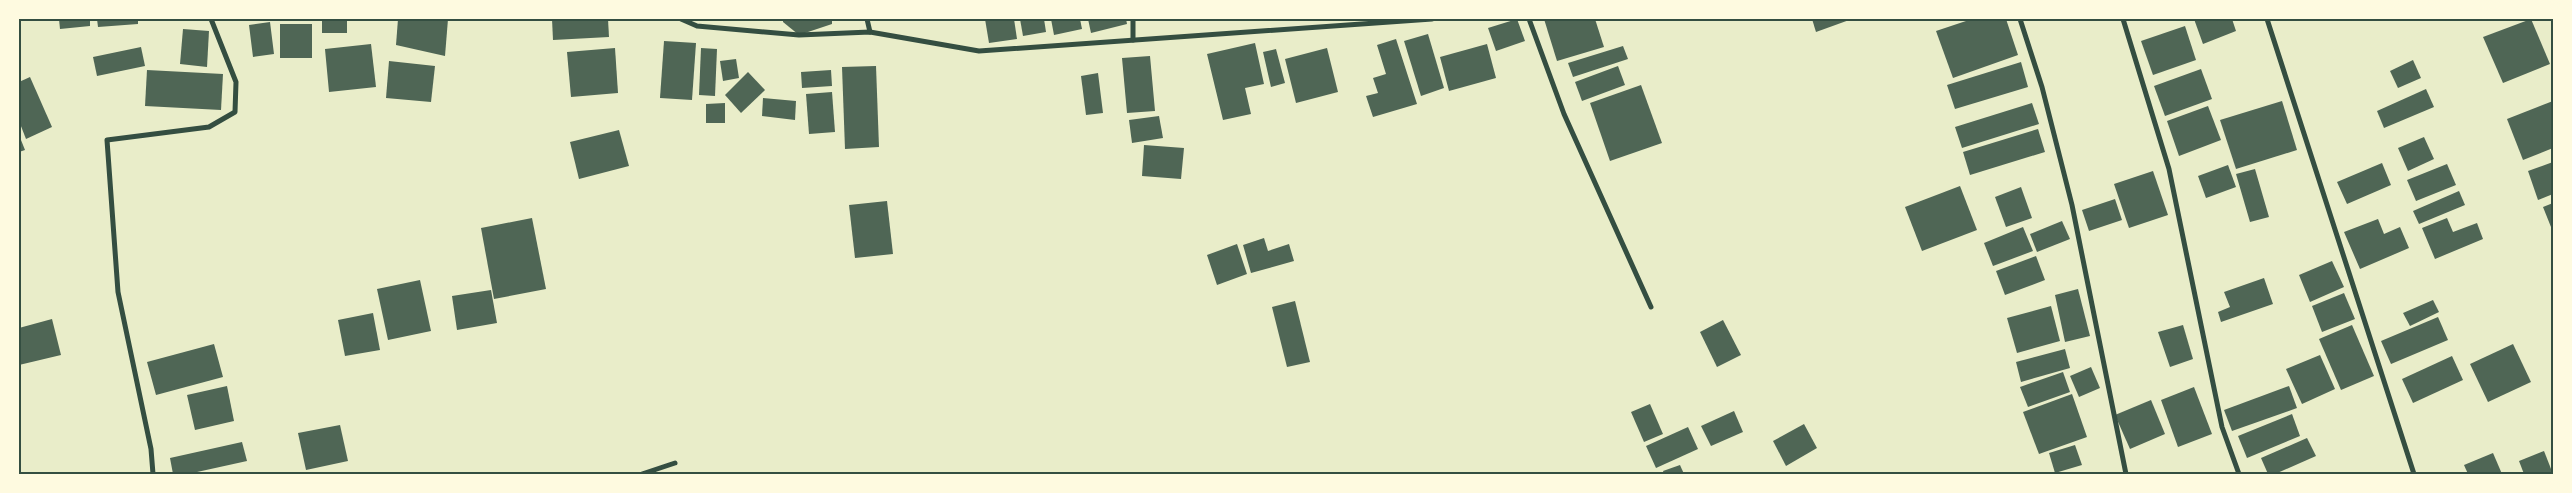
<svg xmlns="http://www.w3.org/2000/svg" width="2572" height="493" viewBox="0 0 2572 493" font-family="Signika,sans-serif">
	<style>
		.building { fill: #4f6655 }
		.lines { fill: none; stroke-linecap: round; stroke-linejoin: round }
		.minor { stroke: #344e41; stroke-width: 5 }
		.neatline { fill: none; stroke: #344e41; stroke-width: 2 }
	</style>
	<rect width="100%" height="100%" fill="#e9edc9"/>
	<!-- building -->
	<g class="building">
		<polygon points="59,19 90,19 90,26 60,29"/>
		<polygon points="97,19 138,19 138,24 98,27"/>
		<rect x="322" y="19" width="25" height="14"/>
		<polygon points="398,19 448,19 445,56 396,45"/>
		<polygon points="552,19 608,19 609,37 553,40"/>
		<polygon points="783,19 832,19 832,24 799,35 783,22"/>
		<polygon points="985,19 1014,19 1017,39 989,43"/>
		<polygon points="1020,19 1044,19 1046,32 1023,36"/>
		<polygon points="1051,19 1080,19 1082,29 1054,35"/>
		<polygon points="1088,19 1126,19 1127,24 1091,33"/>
		<polygon points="1517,19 1525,41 1496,51 1488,28"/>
		<polygon points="1544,19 1595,19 1604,47 1557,61"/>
		<polygon points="1812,19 1852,19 1816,32"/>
		<polygon points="1972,19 2006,19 2018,55 1953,78 1936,31"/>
		<polygon points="2194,19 2232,19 2236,31 2203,44"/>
		<polygon points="2531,19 2550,64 2503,83 2483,37"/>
		<polygon points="270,22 274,54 253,57 249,25"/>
		<rect x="280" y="24" width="32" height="34"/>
		<polygon points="2185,26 2196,60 2153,75 2141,41"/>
		<polygon points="183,29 209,31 207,67 180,64"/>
		<polygon points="1428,34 1444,88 1421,96 1404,41"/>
		<polygon points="1396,39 1417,104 1373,117 1366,96 1378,93 1373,78 1386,74 1377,45"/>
		<polygon points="664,41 696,43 692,100 660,98"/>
		<polygon points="1255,43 1264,84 1245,88 1251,114 1223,120 1207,54"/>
		<polygon points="371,44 376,87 329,92 325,49"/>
		<polygon points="1487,44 1496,78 1449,91 1440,57"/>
		<polygon points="1623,46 1628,59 1573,77 1568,63"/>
		<polygon points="141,47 145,66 97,76 93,57"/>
		<polygon points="615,48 618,93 571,97 567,52"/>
		<polygon points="701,48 717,49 715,96 699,95"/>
		<polygon points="1327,48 1338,92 1296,103 1285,59"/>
		<polygon points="1276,49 1285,83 1271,87 1263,52"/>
		<polygon points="1150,56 1155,111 1127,113 1122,58"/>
		<polygon points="736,59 739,78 723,81 720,61"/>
		<polygon points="2413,60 2421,78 2398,88 2390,71"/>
		<polygon points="389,61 435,66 431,102 386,98"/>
		<polygon points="2021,62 2028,87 1955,109 1947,85"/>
		<polygon points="876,66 879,147 845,149 842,67"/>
		<polygon points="1618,66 1625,85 1582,101 1575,82"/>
		<polygon points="2201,69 2212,99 2165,116 2154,86"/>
		<polygon points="147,70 223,74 221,110 145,106"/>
		<polygon points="831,70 832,86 802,88 801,72"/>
		<polygon points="748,72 765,90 741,113 725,95"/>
		<polygon points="1098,73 1103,113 1086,115 1081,76"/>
		<polygon points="30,77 52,127 26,139 19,121 19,82"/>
		<polygon points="1641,85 1662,143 1610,161 1590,103"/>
		<polygon points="2426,89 2434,107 2384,128 2377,111"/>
		<polygon points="832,92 835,132 809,134 806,94"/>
		<polygon points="763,98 796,101 795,120 762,116"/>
		<polygon points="2282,101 2297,150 2236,169 2220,120"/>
		<polygon points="2553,101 2553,148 2523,160 2507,119"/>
		<polygon points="725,103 725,123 706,123 706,104"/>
		<polygon points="2032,103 2039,124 1962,148 1955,127"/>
		<polygon points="2208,106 2221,140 2179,156 2167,121"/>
		<polygon points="1159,116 1163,138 1132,143 1129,120"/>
		<polygon points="2038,129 2045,152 1970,175 1963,152"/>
		<polygon points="619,130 629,166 579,179 570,142"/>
		<polygon points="19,135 25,150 19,152"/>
		<polygon points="2424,137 2434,159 2408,171 2398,148"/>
		<polygon points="1144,145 1184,148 1181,179 1142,176"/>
		<polygon points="2553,162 2553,194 2538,200 2528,171"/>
		<polygon points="2382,163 2391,185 2347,204 2337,182"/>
		<polygon points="2447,164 2456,185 2416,201 2407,180"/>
		<polygon points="2228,165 2236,187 2206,198 2198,176"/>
		<polygon points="2255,169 2269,217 2250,222 2236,174"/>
		<polygon points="2153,171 2168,215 2129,228 2114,184"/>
		<polygon points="1960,186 1977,230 1922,251 1905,207"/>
		<polygon points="2021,187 2032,218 2006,227 1995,197"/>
		<polygon points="2459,191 2465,205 2419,224 2413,211"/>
		<polygon points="2115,199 2122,220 2089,231 2082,210"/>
		<polygon points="887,201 893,254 855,258 849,205"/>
		<polygon points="2553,203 2553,232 2543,207"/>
		<polygon points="532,218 546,289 494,299 481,228"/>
		<polygon points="2447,218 2453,232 2477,223 2483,239 2435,259 2422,228"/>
		<polygon points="2378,219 2384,234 2400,227 2409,248 2360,269 2344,232"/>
		<polygon points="2062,221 2070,239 2037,252 2030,234"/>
		<polygon points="2023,227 2033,251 1993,266 1984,243"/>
		<polygon points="1264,238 1268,251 1289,244 1294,261 1251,273 1243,245"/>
		<polygon points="1237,244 1247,274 1217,285 1207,255"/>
		<polygon points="2036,256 2045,280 2005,295 1996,271"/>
		<polygon points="2332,261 2344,287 2310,302 2299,275"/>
		<polygon points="2264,278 2273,304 2221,322 2218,312 2230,307 2224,292"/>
		<polygon points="420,280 431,331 388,340 377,289"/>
		<polygon points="2078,289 2090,336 2065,342 2055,295"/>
		<polygon points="491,290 497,323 457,330 452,296"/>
		<polygon points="2344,293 2355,319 2322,332 2312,306"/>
		<polygon points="2433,300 2439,312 2410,326 2403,313"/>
		<polygon points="1295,301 1310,362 1287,367 1272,307"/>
		<polygon points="2051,306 2060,341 2017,353 2007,318"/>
		<polygon points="373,313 380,350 345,356 338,320"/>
		<polygon points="2438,317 2448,340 2391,364 2381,341"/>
		<polygon points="52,319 61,355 19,365 19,328"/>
		<polygon points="1723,320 1741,355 1717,367 1700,332"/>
		<polygon points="2183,325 2193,359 2170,367 2158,332"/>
		<polygon points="2352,325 2374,376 2341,390 2319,339"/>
		<polygon points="214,344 223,377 156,395 147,362"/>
		<polygon points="2513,344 2531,382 2488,402 2470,364"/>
		<polygon points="2065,349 2070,368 2021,382 2016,362"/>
		<polygon points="2320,355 2335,389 2302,404 2286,369"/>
		<polygon points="2452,356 2463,380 2413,403 2402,379"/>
		<polygon points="2091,367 2100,388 2079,397 2070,376"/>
		<polygon points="2063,372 2070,392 2028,407 2020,387"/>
		<polygon points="227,386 234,421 195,430 187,395"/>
		<polygon points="2289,386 2297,408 2232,431 2224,410"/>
		<polygon points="2194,387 2212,434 2178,447 2161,400"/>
		<polygon points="2072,394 2087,437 2039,454 2023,412"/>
		<polygon points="2151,400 2165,434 2130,449 2115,415"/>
		<polygon points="1650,404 1663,434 1644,442 1631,412"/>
		<polygon points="1734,411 1743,432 1711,446 1701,426"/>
		<polygon points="2292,414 2300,436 2247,458 2238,436"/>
		<polygon points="1804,424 1817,448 1786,466 1773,441"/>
		<polygon points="340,425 348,461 306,470 298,433"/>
		<polygon points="1688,427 1698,449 1656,468 1646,446"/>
		<polygon points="2307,438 2316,456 2275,474 2268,474 2261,458"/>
		<polygon points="242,442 247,461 188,474 173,474 170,458"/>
		<polygon points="2075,445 2082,465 2055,473 2049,453"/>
		<polygon points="2544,451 2553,474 2524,474 2519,461"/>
		<polygon points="2493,453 2502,474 2468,474 2464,465"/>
		<polygon points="1680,465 1684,474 1664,474 1663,471"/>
	</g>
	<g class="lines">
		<!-- minor -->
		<g class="minor">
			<polyline points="681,19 697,26 799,35 870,32 979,51 1432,19"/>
			<polyline points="867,19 870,32"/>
			<polyline points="1133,19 1133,40"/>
			<polyline points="1529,19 1564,114 1651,307"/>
			<polyline points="2020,19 2042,87 2072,205 2126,474"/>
			<polyline points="2123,19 2169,169 2222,427 2239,474"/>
			<polyline points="2267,19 2414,474"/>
			<polyline points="153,474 151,449 118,292 107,140 209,127 235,112 236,82 211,19"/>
			<polyline points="642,474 675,463"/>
		</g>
	</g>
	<!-- border -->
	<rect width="2572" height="493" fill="none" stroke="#fefae0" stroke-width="40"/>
	<rect x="20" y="20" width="2532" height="453" class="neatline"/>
</svg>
